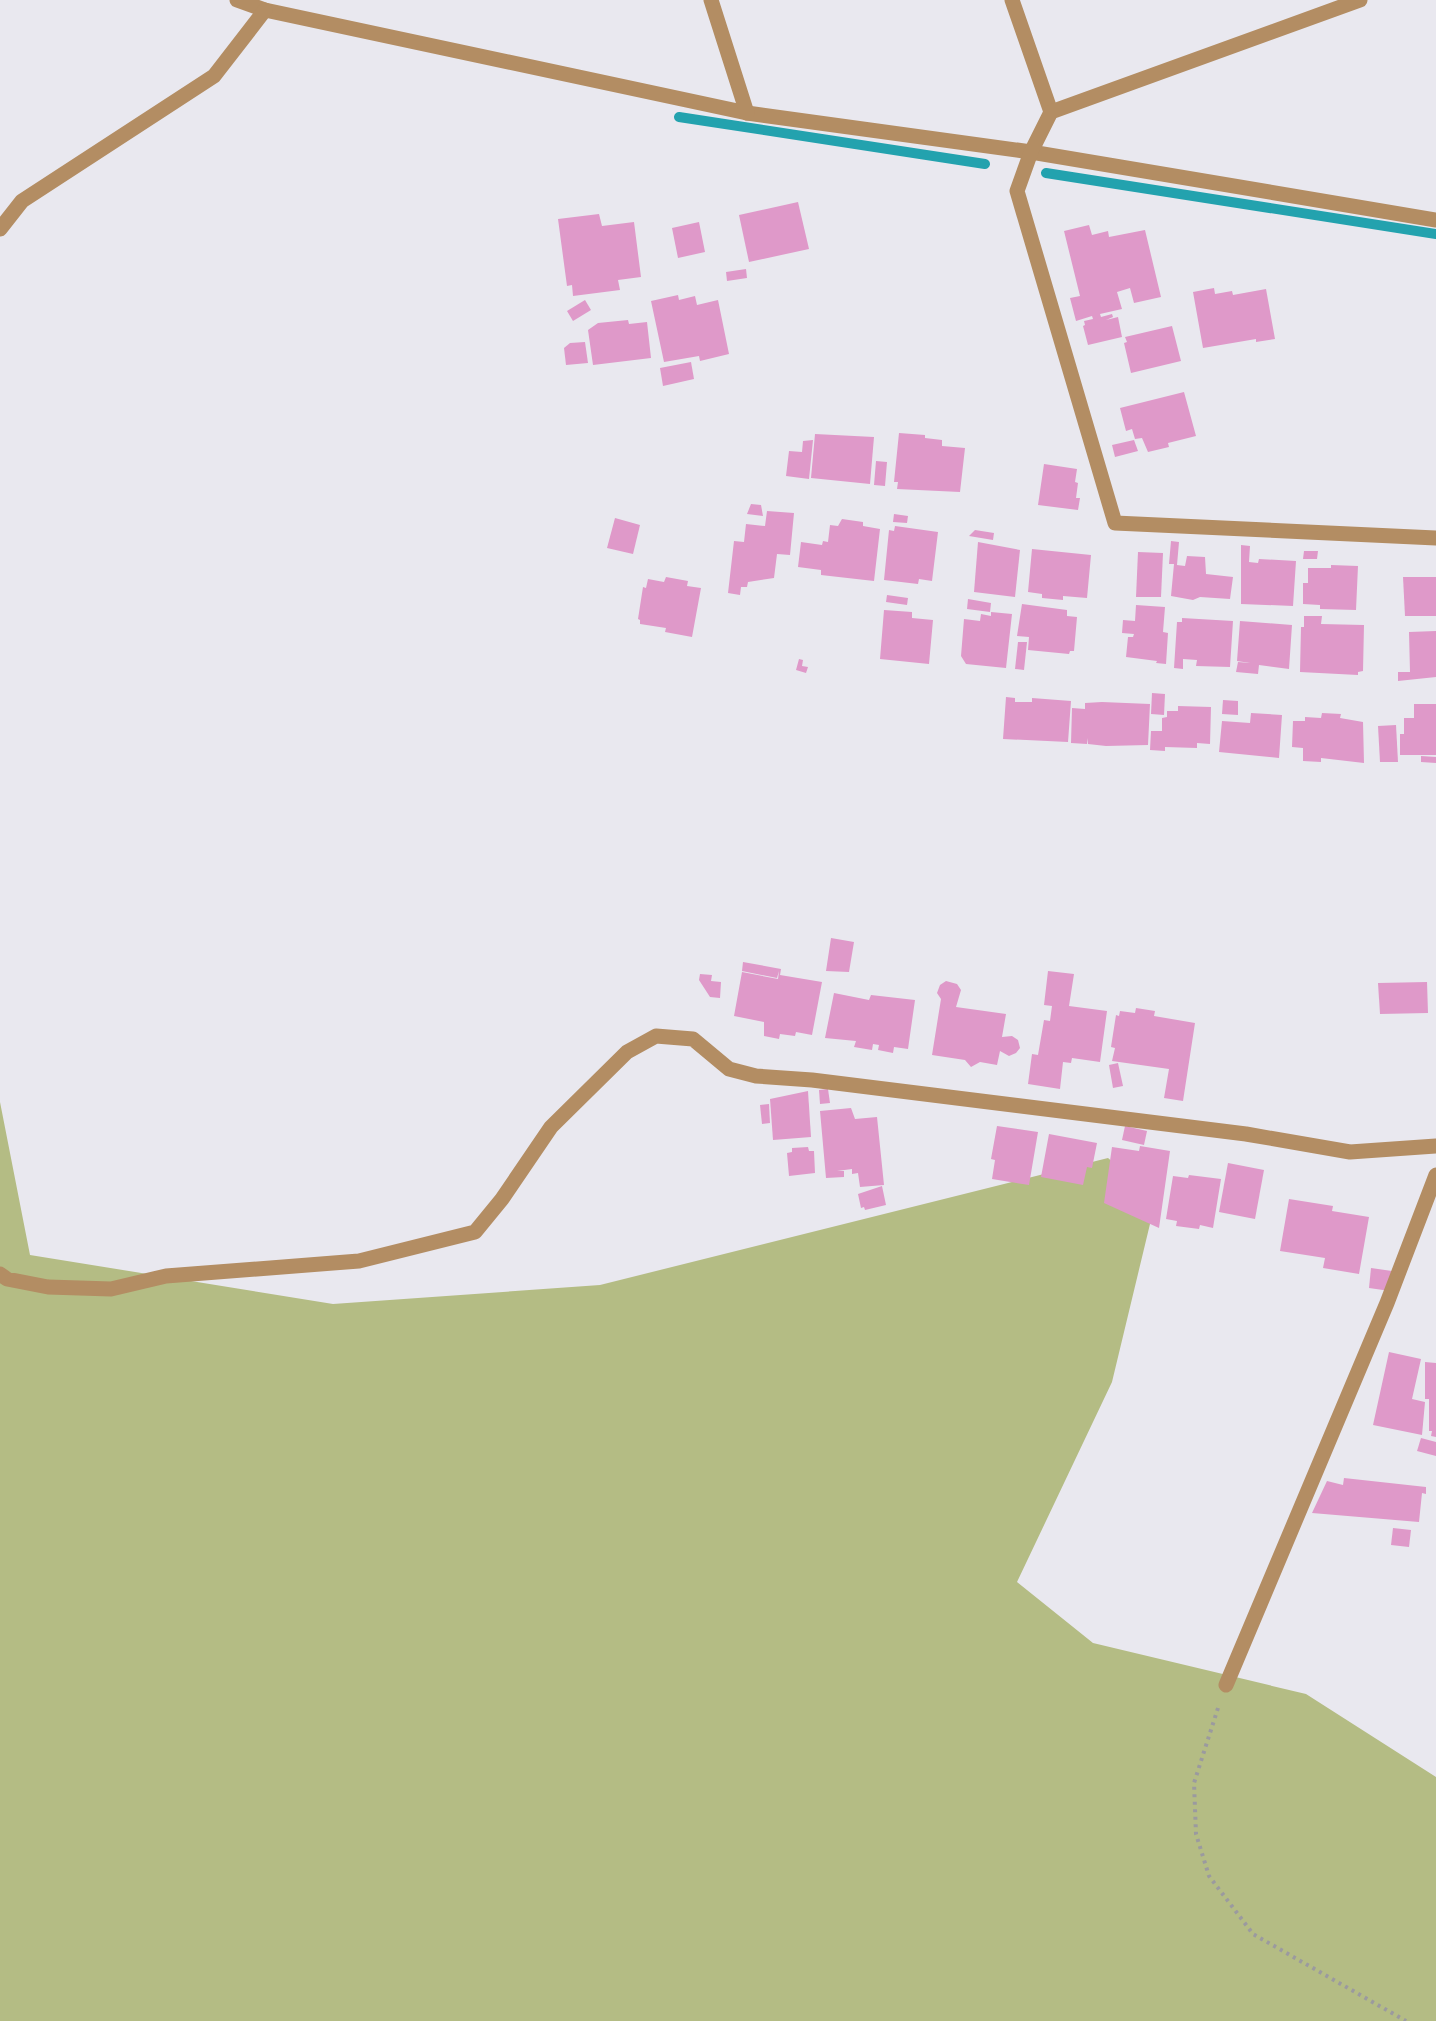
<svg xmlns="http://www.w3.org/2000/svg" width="1436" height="2021" viewBox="0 0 1436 2021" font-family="Ubuntu,sans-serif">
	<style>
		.green { fill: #b4bc84 }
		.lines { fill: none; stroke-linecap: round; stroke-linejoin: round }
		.stream { stroke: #23a2ae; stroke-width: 10 }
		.building { fill: #df99c9 }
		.path { stroke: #9b9a9f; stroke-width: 4; stroke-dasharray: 3 4.5; stroke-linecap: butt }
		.minor { stroke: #b38d63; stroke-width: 15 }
	</style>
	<rect width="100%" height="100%" fill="#e9e8ef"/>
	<!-- green -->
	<polygon class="green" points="0,1102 30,1255 333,1304 600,1285 1108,1158 1156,1199 1112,1382 1017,1582 1093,1643 1306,1694 1436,1777 1436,2021 0,2021"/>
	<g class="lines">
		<!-- stream -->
		<g class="stream">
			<polyline points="679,117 985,164"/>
			<polyline points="1046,173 1436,234"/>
		</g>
	</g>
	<!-- building -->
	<g class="building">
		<polygon points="798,202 809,249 749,262 739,215"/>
		<polygon points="599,214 602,226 634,222 641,277 618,280 620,290 573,296 572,285 567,286 558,219"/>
		<polygon points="699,222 705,252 678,258 672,228"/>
		<polygon points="1089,225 1092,235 1108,231 1109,237 1145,230 1161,297 1134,303 1130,288 1117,292 1122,309 1100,314 1101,317 1112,314 1113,317 1106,320 1118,317 1122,337 1088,345 1083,326 1085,325 1084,321 1093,319 1092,316 1076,321 1070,298 1080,296 1064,231"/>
		<polygon points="746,269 747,278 727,281 726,272"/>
		<polygon points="1214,288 1215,294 1232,291 1233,295 1266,289 1275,339 1256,342 1256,339 1203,348 1193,292"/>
		<polygon points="678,295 679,300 695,296 697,305 718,300 729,354 700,361 699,356 664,362 651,301"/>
		<polygon points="585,300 591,310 573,321 567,311"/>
		<polygon points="628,320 629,324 647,322 651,358 593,365 588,330 598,323"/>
		<polygon points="1172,326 1181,361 1131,373 1124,343 1127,342 1125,337"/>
		<polygon points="585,342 588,363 566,365 564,348 570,343"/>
		<polygon points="691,362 694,379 663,386 660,368"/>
		<polygon points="1184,392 1196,436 1168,443 1169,447 1148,452 1142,438 1135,439 1132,429 1126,431 1120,408"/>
		<polygon points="899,433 925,435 925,438 942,440 942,446 965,448 960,492 897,489 898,482 894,482"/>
		<polygon points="815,434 874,437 870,484 811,478"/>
		<polygon points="813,440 809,479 786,476 789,451 802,452 803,441"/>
		<polygon points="1134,440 1138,451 1115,457 1112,445"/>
		<polygon points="876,461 887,462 885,486 874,485"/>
		<polygon points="1044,464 1077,469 1075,482 1078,483 1076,498 1080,498 1078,510 1038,505"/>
		<polygon points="751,504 761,505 763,516 747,514"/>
		<polygon points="767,511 794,513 790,555 777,554 774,578 748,582 747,587 741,587 740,595 728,593 734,541 744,542 746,524 765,526"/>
		<polygon points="894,514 908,516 907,523 893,522"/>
		<polygon points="615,518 640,525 633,554 607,548"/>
		<polygon points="842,519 863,522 863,526 880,529 874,581 821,575 821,570 798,567 801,542 822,545 823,541 828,542 830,525 838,526"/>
		<polygon points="895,526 938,532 932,581 919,579 918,584 884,580 889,530 894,531"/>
		<polygon points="975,530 994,533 993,540 969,536"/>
		<polygon points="1171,541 1179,542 1177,565 1185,566 1187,556 1205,557 1206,574 1233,577 1230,599 1200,597 1193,600 1171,596 1174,564 1169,564"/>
		<polygon points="978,542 1020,550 1015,597 974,592"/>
		<polygon points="1241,545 1250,546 1249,562 1258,563 1259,559 1296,561 1293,606 1241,604"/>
		<polygon points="1032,549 1091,555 1087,598 1063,596 1063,600 1042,598 1042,594 1028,592"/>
		<polygon points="1304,551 1318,551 1317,559 1303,559"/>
		<polygon points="1138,552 1163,553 1161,597 1136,597"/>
		<polygon points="1331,565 1358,566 1356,610 1320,609 1320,605 1303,604 1303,583 1308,583 1308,568 1331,568"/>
		<polygon points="666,577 688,581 687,586 701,588 692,637 665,632 666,628 640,624 640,620 638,619 643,587 646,588 648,579 664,582"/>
		<polygon points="1403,577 1436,577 1436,616 1405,616"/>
		<polygon points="887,595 908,598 907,605 886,602"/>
		<polygon points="968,599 991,603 990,612 967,609"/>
		<polygon points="1022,604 1067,610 1067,616 1077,617 1074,651 1070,651 1069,654 1028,650 1029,637 1017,636"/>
		<polygon points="1136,605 1165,607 1163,632 1168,633 1166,664 1156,663 1157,661 1126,657 1128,637 1133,637 1134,634 1122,633 1123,620 1135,621"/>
		<polygon points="884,610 912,612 912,618 933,620 929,664 880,659"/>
		<polygon points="991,612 1012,614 1006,668 966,664 961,656 964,619 980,621 981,614 991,616"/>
		<polygon points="1304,616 1322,616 1321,624 1364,625 1363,671 1358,672 1358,675 1300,672 1301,627 1304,627"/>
		<polygon points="1182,618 1233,621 1230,667 1196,666 1197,660 1183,659 1183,669 1174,668 1177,622 1182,622"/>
		<polygon points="1240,621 1292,625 1289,669 1259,665 1258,674 1236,672 1238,662 1250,663 1237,661"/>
		<polygon points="1436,631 1436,677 1398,681 1398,672 1410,672 1409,632"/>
		<polygon points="1018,642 1027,642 1024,670 1015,669"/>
		<polygon points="799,659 803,660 802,666 808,667 806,673 796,670"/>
		<polygon points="1152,693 1165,694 1164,715 1151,714"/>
		<polygon points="1006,697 1015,698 1015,702 1032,702 1032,698 1071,701 1068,742 1003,739"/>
		<polygon points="1223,700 1238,701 1238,715 1222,714"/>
		<polygon points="1102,702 1150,704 1148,745 1106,746 1088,744 1087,738 1087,744 1071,743 1072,708 1085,709 1085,703"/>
		<polygon points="1414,704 1436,704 1436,755 1400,755 1400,734 1404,734 1404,718 1414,718"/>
		<polygon points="1178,706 1211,707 1210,744 1197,743 1197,748 1165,747 1165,751 1150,750 1151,731 1162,731 1162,718 1167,717 1167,711 1178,711"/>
		<polygon points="1251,713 1282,715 1279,758 1219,752 1222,721 1250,723"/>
		<polygon points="1322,713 1341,714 1340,718 1363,722 1364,763 1321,758 1321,762 1303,761 1303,748 1292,747 1293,721 1305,721 1305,717 1321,718"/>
		<polygon points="1396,725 1398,762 1380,762 1378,726"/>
		<polygon points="1421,756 1436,757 1436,763 1421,762"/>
		<polygon points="831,938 854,942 849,972 826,971"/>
		<polygon points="743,962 781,969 780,975 822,982 812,1035 796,1032 795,1036 780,1034 779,1039 764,1036 764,1022 734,1016 742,972 778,979 779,971 777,978 742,971"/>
		<polygon points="1048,971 1074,974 1069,1006 1107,1011 1100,1062 1072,1058 1071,1063 1063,1062 1060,1089 1028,1084 1032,1054 1038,1055 1044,1020 1050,1021 1052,1006 1044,1005"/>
		<polygon points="700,974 712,975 711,981 721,982 720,998 710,997 699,980"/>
		<polygon points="946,981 957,984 961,990 956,1007 1006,1014 1002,1037 1012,1036 1018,1040 1020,1048 1016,1053 1009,1056 1000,1051 997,1065 980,1062 971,1067 965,1060 932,1055 941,999 937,993 940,985"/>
		<polygon points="1427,982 1428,1013 1380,1014 1378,983"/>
		<polygon points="834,993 869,1000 871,995 915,1000 908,1049 894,1047 893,1053 878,1050 879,1045 873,1044 872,1050 854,1047 856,1041 825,1038"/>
		<polygon points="1136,1008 1155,1011 1154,1016 1195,1023 1183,1101 1164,1098 1169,1069 1112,1061 1115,1048 1111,1047 1116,1015 1119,1016 1120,1011 1135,1013"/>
		<polygon points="1118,1063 1123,1086 1113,1088 1109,1065"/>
		<polygon points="828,1089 830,1103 820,1104 819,1090"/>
		<polygon points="808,1091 811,1137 773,1140 770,1099"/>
		<polygon points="769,1104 770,1123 762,1124 760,1105"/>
		<polygon points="851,1108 855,1119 877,1117 884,1185 860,1187 858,1173 852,1174 852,1169 837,1171 844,1171 844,1177 826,1178 820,1111"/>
		<polygon points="997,1126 1038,1132 1029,1185 992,1179 995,1160 991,1159"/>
		<polygon points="1125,1126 1147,1131 1144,1145 1122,1140"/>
		<polygon points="1049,1134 1097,1143 1092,1168 1087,1167 1083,1185 1041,1177"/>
		<polygon points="1140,1146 1170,1151 1159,1228 1104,1203 1112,1147 1139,1151"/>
		<polygon points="808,1147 809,1151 814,1151 815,1173 789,1176 787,1153 792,1152 792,1148"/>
		<polygon points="1228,1163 1264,1170 1255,1219 1219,1212"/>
		<polygon points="1189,1175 1221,1179 1213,1228 1200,1225 1199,1229 1176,1226 1177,1221 1166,1219 1173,1176 1188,1178"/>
		<polygon points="882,1186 886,1205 865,1210 864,1207 861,1208 858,1194"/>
		<polygon points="1289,1199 1333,1206 1332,1211 1369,1217 1359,1274 1323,1268 1325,1258 1280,1251"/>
		<polygon points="1371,1268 1392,1271 1390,1291 1369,1288"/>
		<polygon points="1389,1352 1421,1359 1412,1399 1425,1402 1422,1435 1373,1425"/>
		<polygon points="1425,1362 1436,1363 1436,1437 1431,1436 1432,1431 1429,1431 1429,1399 1425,1399"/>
		<polygon points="1421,1438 1436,1442 1436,1456 1417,1451"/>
		<polygon points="1344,1478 1426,1487 1426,1494 1422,1493 1419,1522 1312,1513 1327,1481 1343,1485"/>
		<polygon points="1393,1528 1411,1530 1409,1547 1391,1545"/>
	</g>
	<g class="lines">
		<!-- path -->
		<polyline class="path" points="1218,1708 1194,1783 1196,1834 1209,1876 1253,1934 1406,2021"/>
		<!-- minor -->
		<g class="minor">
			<polyline points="237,0 265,10 747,113 1031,152 1436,220"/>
			<polyline points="711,0 747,113"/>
			<polyline points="1012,0 1051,112"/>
			<polyline points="1360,0 1051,112 1031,152 1017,191 1115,523 1436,538"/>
			<polyline points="0,229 22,201 214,76 265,10"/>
			<polyline points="0,1274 7,1279 48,1287 111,1289 166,1276 359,1261 475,1232 502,1199 551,1127 627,1052 656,1036 693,1039 729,1069 756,1076 812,1080 1246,1134 1350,1152 1436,1146"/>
			<polyline points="1226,1685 1387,1303 1436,1175"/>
		</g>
	</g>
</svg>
